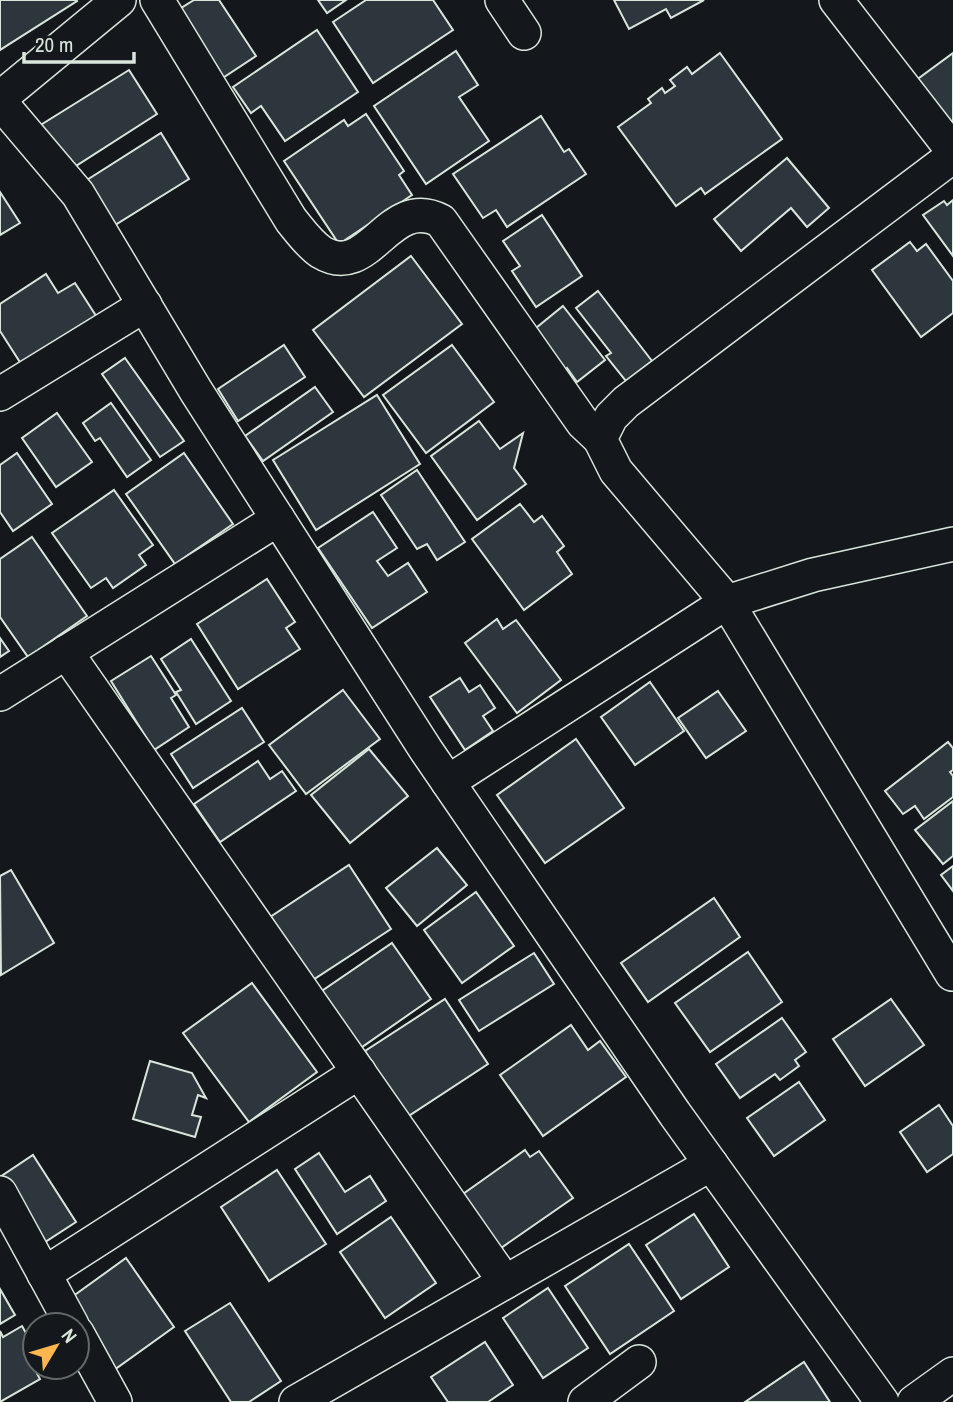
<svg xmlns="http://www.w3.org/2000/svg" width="953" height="1402" viewBox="0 0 953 1402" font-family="'Archivo Narrow',sans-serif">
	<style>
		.building { fill: #2c363c; stroke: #d8e6dc; stroke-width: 2 }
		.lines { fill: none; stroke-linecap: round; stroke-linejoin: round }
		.minor-casing { stroke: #d8e6dc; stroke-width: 36 }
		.minor { stroke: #14181c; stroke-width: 33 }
	</style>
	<rect width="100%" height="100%" fill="#14181c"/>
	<!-- building -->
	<g class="building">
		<polygon points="0,0 76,0 77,1 0,50"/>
		<polygon points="194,0 219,0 256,56 212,85 178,10"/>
		<polygon points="318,0 346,0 327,13"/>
		<polygon points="366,0 433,0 453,30 373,83 333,22"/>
		<polygon points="614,0 704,0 671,18 666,9 629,29"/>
		<polygon points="317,30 358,92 285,141 261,106 251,113 233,87"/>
		<polygon points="456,51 478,85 459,97 489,141 426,184 374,106"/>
		<polygon points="720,53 782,139 705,194 701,188 676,206 618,127 651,103 648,99 662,88 665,93 675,86 670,80 687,67 692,74"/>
		<polygon points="953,53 953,124 949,127 915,81"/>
		<polygon points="129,70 157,114 68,171 39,126"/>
		<polygon points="366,114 404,171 399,175 412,195 339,244 284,161 344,120 348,126"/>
		<polygon points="541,116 564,152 569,149 586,174 507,227 496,210 483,218 453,174"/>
		<polygon points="161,133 189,179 107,230 79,185"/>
		<polygon points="787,158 829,208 807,227 791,208 741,251 714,219"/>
		<polygon points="0,192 20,223 0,235"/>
		<polygon points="953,200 953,256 923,215 944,201 947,205"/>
		<polygon points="542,215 582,276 536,307 512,271 520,266 503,241"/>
		<polygon points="910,242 917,251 926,244 953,281 953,313 921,337 872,270"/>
		<polygon points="411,256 462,324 364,397 313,330"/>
		<polygon points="46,274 58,293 75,283 100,322 25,370 0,331 0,304"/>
		<polygon points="598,291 652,361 626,381 606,356 611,353 576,308"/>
		<polygon points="563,306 605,360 577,382 567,368 560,374 542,351 549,346 536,328"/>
		<polygon points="284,345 305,377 238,421 218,389"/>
		<polygon points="452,345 494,402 426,453 383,395"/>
		<polygon points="125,358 184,441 160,457 102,374"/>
		<polygon points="315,387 333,412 263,461 245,436"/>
		<polygon points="377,395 420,464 316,530 273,460"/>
		<polygon points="111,403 151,460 127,477 100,438 95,441 83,423"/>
		<polygon points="57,413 92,462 56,487 22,438"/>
		<polygon points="479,421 500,449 523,433 514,468 526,484 477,520 431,456"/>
		<polygon points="17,453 52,504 13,531 0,512 0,465"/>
		<polygon points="184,453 233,524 175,564 126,494"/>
		<polygon points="417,470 465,542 437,560 427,544 417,549 381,495"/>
		<polygon points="114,490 153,545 139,555 146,565 113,588 106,578 91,588 52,533"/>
		<polygon points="520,504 534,522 542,516 564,546 557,552 572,574 524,610 472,539"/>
		<polygon points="373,512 397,548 377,561 388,576 408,563 427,592 372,628 318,548"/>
		<polygon points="32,537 87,616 28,657 0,617 0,559"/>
		<polygon points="267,579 295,622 286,628 300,649 238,689 197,624"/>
		<polygon points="497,619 503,629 516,620 561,680 517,713 465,643"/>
		<polygon points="0,638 9,651 0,657"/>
		<polygon points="191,639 231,701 196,724 176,692 181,690 161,659"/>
		<polygon points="151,656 176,695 171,698 189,727 154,750 111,681"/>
		<polygon points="460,678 469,692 480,685 495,708 483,716 493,731 465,750 430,697"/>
		<polygon points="650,682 684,731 635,765 601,717"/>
		<polygon points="343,690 380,739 306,794 269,745"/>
		<polygon points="718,691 746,731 706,758 678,718"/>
		<polygon points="242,708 264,742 193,788 171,754"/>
		<polygon points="576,739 624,808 545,863 497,795"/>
		<polygon points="948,742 953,748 953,770 950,772 953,776 953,797 924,819 915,806 903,814 885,791"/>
		<polygon points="369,749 408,796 350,843 311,795"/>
		<polygon points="258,761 270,779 282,771 296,791 220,842 194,804"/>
		<polygon points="953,801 953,856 943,864 915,830"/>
		<polygon points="437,848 467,885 417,926 386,888"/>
		<polygon points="349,865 391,929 302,987 261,923"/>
		<polygon points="953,866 953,891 941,875"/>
		<polygon points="11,870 54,943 1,975 0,876"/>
		<polygon points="476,892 514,946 462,983 424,930"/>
		<polygon points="714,898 740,937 648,1002 621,963"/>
		<polygon points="392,943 431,999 352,1054 313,997"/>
		<polygon points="748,952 782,1002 710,1052 675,1003"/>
		<polygon points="534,953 554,984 479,1031 459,1000"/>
		<polygon points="252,983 317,1072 249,1122 183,1033"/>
		<polygon points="445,999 488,1064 407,1117 365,1051"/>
		<polygon points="891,999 924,1045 865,1086 833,1039"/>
		<polygon points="782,1018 806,1052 795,1060 799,1066 780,1080 775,1074 740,1098 716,1064"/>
		<polygon points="571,1025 588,1050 600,1041 626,1077 543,1136 500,1075"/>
		<polygon points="150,1061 192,1073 206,1098 198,1095 192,1115 201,1117 195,1137 133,1119"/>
		<polygon points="799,1082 825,1120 774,1156 747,1118"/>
		<polygon points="939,1105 953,1126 953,1154 927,1172 900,1132"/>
		<polygon points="525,1150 530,1157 539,1151 573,1198 501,1248 463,1194"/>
		<polygon points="319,1153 345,1192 370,1176 386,1201 337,1234 295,1169"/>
		<polygon points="33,1155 76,1222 42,1244 0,1177"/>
		<polygon points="277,1170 326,1244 269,1281 221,1207"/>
		<polygon points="694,1214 729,1267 681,1299 646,1245"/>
		<polygon points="391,1217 436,1283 385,1318 340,1252"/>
		<polygon points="629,1244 674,1311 610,1354 565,1286"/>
		<polygon points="126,1258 174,1327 114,1370 65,1302"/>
		<polygon points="548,1288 588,1348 543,1378 503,1318"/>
		<polygon points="0,1289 15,1315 0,1324"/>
		<polygon points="230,1303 281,1381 249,1402 231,1402 185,1331"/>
		<polygon points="22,1326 35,1349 27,1355 40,1379 0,1402 0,1331 3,1337"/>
		<polygon points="485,1342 513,1385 488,1402 448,1402 431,1377"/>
		<polygon points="804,1362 830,1402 745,1402"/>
	</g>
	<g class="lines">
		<!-- minor casing -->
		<g class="minor-casing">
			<g id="minor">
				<path d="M 157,0 L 291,220 C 300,231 309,244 321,252 C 370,282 388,193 441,221 L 583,423 L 600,439"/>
				<polyline points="502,0 524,33"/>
				<polyline points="836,0 953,151"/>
				<polyline points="0,98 119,0"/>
				<polyline points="0,102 78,194 196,391 426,750 675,1114 882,1402"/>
				<polyline points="0,394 145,305"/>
				<polyline points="66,652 505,1282"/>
				<polyline points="0,694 278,519"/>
				<polyline points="448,782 727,602 813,575 953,544"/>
				<polyline points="952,974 727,602 616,471 600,439 611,417 626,402 953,156"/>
				<polyline points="0,1193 72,1325"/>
				<polyline points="44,1274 359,1072"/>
				<polyline points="77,1333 115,1402"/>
				<polyline points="296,1402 711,1164"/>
				<polyline points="585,1402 639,1362"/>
				<polyline points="914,1402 953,1374"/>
			</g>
		</g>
		<!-- minor -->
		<use href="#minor" class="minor"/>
	</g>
	<!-- north arrow -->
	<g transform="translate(56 1346) rotate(52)"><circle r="33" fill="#14181c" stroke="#626a69" stroke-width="2"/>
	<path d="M0-5L12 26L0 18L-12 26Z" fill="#ffb74d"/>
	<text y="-10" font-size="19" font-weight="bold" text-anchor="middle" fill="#d8e6dc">N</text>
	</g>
	<!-- scale -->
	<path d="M24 52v10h110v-10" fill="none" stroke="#d8e6dc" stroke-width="3.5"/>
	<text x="35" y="52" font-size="21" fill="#d8e6dc" stroke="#14181c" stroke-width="5" paint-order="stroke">20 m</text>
</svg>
